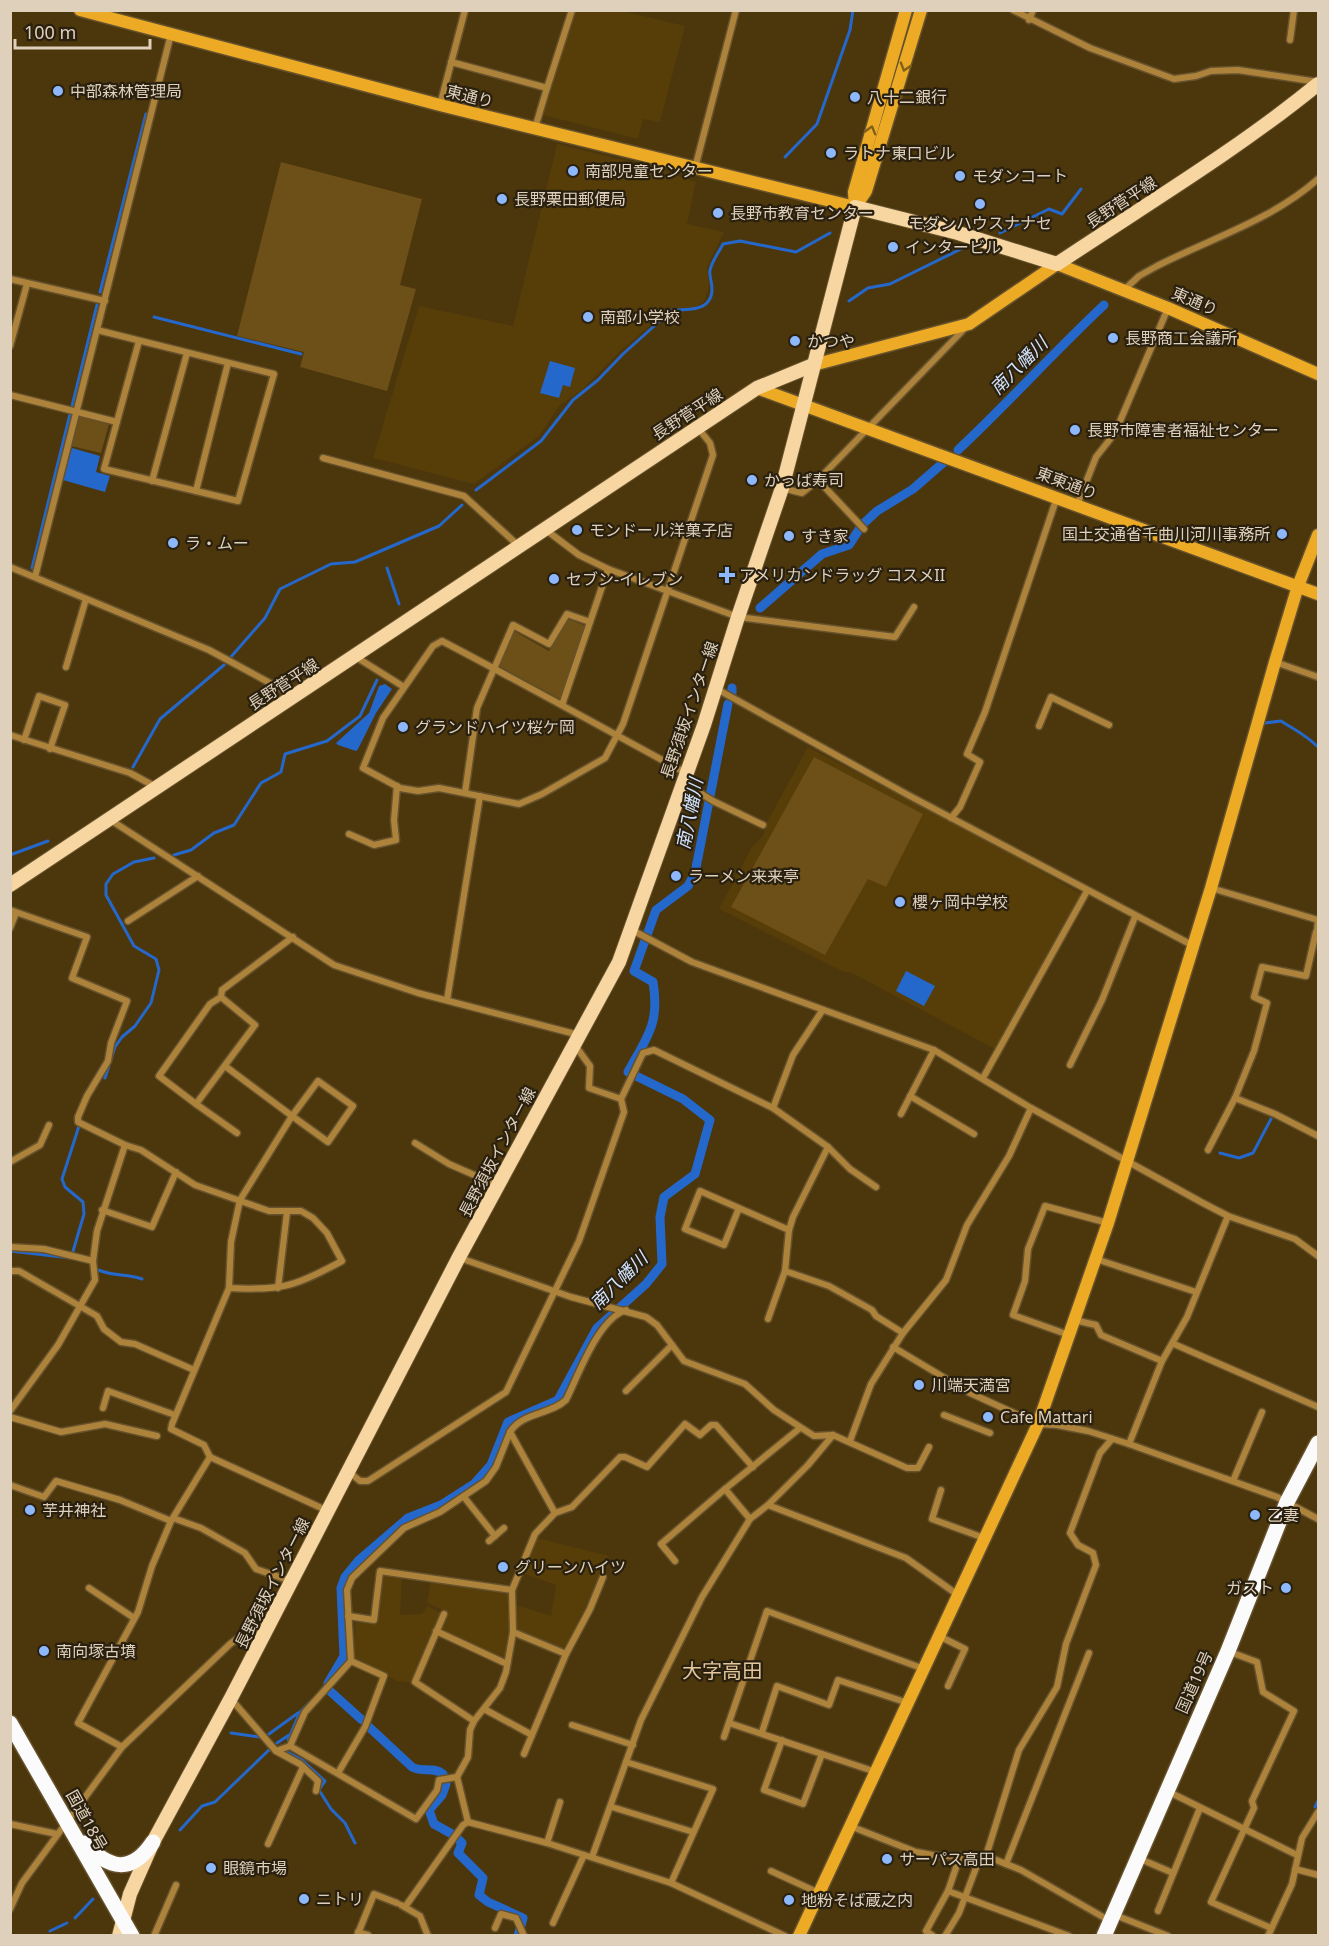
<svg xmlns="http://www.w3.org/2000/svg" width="1329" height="1946" viewBox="0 0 1329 1946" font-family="'Noto Sans','Noto Sans JP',sans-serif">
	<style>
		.built { fill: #573d08 }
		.green { fill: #6d4f18 }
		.water { fill: #2568cb }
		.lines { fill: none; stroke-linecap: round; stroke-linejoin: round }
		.stream { stroke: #2568cb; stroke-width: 3 }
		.canal { stroke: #2568cb; stroke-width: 9 }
		.street-casing { stroke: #66522c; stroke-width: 9 }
		.secondary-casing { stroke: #66522c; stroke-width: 15 }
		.primary-casing { stroke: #66522c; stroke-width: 16 }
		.highway-casing { stroke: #66522c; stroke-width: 18 }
		.street { stroke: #ad833c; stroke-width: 6 }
		.secondary { stroke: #edab25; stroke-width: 12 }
		.primary { stroke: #f8d6a2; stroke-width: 14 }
		.highway { stroke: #fbfbfb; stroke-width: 15 }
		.oneway { stroke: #825f19 }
		.poi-dot { fill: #8db9fc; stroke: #2a200f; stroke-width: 2 }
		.labels { text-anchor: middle; stroke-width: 4.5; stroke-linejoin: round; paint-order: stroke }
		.poi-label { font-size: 16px; fill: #ded0bb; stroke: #2a200f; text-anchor: start }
		.street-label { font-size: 16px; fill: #ded0bb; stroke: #2a200f }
		.water-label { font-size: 18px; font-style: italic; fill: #d3e4fe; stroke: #2a200f }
		.quarter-label { font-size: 20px; fill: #e3c79d; stroke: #2a200f }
	</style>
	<rect width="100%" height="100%" fill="#4c360c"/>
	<!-- built -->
	<g class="built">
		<polygon points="575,11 623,11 685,26 660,122 643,119 638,139 543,115"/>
		<polygon points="557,144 652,167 696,182 687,224 724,232 707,267 709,286 704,301 695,308 671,308 620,351 583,389 559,406 539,436 474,484 373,458 419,306 513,326"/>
		<polygon points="808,747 1024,861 1081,894 995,1049 852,973 844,972 719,909 752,847 763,836 767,822"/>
		<polygon points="537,1538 609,1556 588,1608 565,1651 516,1630 516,1605 551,1616 556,1585 522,1573"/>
		<polygon points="384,1575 402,1576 400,1615 422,1614 427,1606 442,1613 412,1683 397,1681 354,1658 355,1622 376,1625"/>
		<polygon points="431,1580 508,1592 510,1629 505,1660 441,1630 447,1612 427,1603"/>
	</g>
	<!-- green -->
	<g class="green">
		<polygon points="281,162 422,199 400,285 416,289 387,391 300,367 304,352 237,336"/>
		<polygon points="79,416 109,424 101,453 71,446"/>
		<polygon points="568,619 586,626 560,699 497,665 514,631 549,651"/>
		<polygon points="814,757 923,814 886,887 868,879 825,955 731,907"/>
	</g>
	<!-- water -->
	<g class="water">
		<polygon points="550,361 575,368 570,387 563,385 559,398 540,393"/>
		<polygon points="72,448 100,456 96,472 110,476 105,492 63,480"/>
		<polygon points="385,684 392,689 376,713 358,749 356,751 338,745 336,743 369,713 379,686"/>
		<polygon points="906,971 935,986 924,1006 896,991"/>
	</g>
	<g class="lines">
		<!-- stream -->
		<g class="stream">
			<polyline points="785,157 817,124 850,30 853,10"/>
			<polyline points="1000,233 1049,209 1062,214 1081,189"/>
			<polyline points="100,292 146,114"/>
			<polyline points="849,301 868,288 890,284 963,248"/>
			<polyline points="154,317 301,354"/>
			<polyline points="72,406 97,305"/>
			<path d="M 476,490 L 541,441 L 573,400 L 598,380 L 623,354 L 672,310 C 689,310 712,311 712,289 C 712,282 709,276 710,270 C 712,261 719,252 723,244 L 740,241 L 796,252 L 830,233"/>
			<polyline points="32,568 70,414"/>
			<polyline points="387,568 399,604"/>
			<polyline points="230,658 265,618 280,589 331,564 355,562 439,526 462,505"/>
			<path d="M 1265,723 L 1281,721 C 1295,730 1306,735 1318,747"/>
			<polyline points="133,767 160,719 224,665"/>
			<polyline points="10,855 48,841"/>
			<polyline points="174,855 191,850 214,833 234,825 261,783 281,772 285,754 327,741 360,716 377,680"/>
			<polyline points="105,1078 115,1047 122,1037 135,1026 151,1003 159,970 156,959 134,946 106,895 106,884 113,874 134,862 154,858"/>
			<polyline points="1220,1153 1239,1158 1253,1153 1271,1119"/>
			<polyline points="10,1251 71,1258 84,1214 83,1202 65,1187 62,1179 79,1126"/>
			<path d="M 98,1270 C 113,1276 127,1274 142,1279"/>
			<polyline points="318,1694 330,1679"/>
			<polyline points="231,1733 259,1737"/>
			<polyline points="269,1734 298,1713"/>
			<polyline points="288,1740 300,1712 313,1699"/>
			<polyline points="277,1743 289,1735"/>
			<polyline points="285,1751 302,1760 325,1781 319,1790 331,1809 345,1823 355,1843"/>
			<polyline points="1315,1807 1318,1801"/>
			<polyline points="180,1830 202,1806 215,1802 270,1749"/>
			<polyline points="75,1918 93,1899"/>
			<polyline points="50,1931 67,1923"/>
		</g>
		<!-- canal -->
		<g class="canal">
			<path d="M 958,450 C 1008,403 1054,352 1104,305"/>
			<polyline points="760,608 822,554 849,545 862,525 877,511 913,489 944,462"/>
			<polyline points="732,693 732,688"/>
			<path d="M 328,1683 L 344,1656 L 341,1588 L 345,1577 L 358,1561 L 408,1518 L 441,1505 L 474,1484 L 491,1465 L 508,1422 L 558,1400 L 597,1328 L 646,1284 L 662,1264 L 660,1217 L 664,1197 L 695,1174 L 710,1120 L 683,1099 L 628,1072 C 647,1037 660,1024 653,982 L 634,971 L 656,910 L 688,886 L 695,873 L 728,704"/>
			<polyline points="331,1692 362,1720"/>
			<path d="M 369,1727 L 412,1767 C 422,1773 433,1766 443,1774"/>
			<polyline points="446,1784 442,1795 429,1810 434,1824 452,1834"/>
			<polyline points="458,1839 462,1843 458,1853 483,1878 479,1895 488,1902 523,1918 518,1936"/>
		</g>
		<!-- street casing -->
		<g class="street-casing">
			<g id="street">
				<polyline points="1013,10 1090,48 1174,79 1196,76 1211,71 1238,70 1318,82"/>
				<polyline points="1029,20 1033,10"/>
				<polyline points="1290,40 1294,10"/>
				<polyline points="451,62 547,88 572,10"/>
				<polyline points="440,105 465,10"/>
				<polyline points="535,128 547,88"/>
				<polyline points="695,168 736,10"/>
				<polyline points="10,279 105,301"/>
				<path d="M 1124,290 L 1139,276 L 1157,266 C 1212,238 1272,220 1318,179"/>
				<polyline points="97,330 274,374 238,501 104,469 139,341"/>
				<polyline points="10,346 27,284"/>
				<polyline points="10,395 117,422"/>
				<polyline points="323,458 464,496 520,547"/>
				<polyline points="818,480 864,529"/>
				<polyline points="152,481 187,353"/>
				<polyline points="782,488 802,493 818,480 966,327"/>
				<polyline points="196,491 228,363"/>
				<polyline points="1077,505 1096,457 1115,433 1168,308"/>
				<polyline points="546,530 579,555 608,569 738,617 895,637 914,607"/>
				<polyline points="10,567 209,650 294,696"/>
				<polyline points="35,577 171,34"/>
				<polyline points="356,657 404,687"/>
				<polyline points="1275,662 1318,677"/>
				<polyline points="66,667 86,599"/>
				<polyline points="715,688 908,795 1192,945"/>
				<polyline points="562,705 608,569"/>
				<polyline points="1039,726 1051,697 1109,725"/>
				<polyline points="10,735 130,773 156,787"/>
				<polyline points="24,740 39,696 65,705 50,749"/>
				<path d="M 686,773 C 605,729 524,684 442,641 L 433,646 L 383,718 L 363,768 L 400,788 L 418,791 L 439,788 L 519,804 L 542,794 L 605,758 L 623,724 L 713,455 L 710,443 L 698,428"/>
				<polyline points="684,783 713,801 763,825"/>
				<polyline points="465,793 477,708 513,625 549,644 567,614 590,622"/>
				<polyline points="951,818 960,807 980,762 967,754 985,712 1057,497"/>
				<polyline points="109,819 334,965 418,993 579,1035"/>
				<polyline points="349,834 374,845 396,840 394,820 397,786"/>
				<polyline points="1211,888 1318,920 1317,932"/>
				<path d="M 10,910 L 87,937 L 72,978 L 127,1001 L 111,1043 L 108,1061 L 87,1096 L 78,1117 L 78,1122 L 125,1145 L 141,1150 L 195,1185 L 269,1211 L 301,1211 L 313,1218 L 327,1233 L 342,1261 C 296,1286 282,1291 229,1288"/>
				<polyline points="128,921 198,876"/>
				<polyline points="10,928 16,913"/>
				<polyline points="632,930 692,962 934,1050 1031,1108 1201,1202 1228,1216 1295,1239 1318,1256"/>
				<polyline points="1316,932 1306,976 1262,967 1254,997 1267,1003 1254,1051 1235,1098 1275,1114 1318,1136"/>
				<polyline points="221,997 210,1004 159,1076 196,1104 255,1025 221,997 222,990 293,937"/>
				<polyline points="447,1000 480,796"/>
				<polyline points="574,1044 590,1066 589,1088 621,1099 643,1053 654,1050 773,1108 828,1147 850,1169 876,1187"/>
				<polyline points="1070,1065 1102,1000 1135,917"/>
				<polyline points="983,1078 1087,891"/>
				<polygon points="318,1081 353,1106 328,1142 292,1116"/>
				<polyline points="910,1096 974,1134"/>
				<polyline points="196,1104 237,1133"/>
				<polyline points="773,1108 793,1055 822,1011"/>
				<polyline points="901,1114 934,1050"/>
				<polyline points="415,1143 449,1164 497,1185"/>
				<polyline points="828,1147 793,1217 789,1230 785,1271 829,1286 872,1310 876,1316 903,1333"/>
				<polyline points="1208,1150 1235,1098"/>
				<polyline points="10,1162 40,1145 49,1125"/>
				<polyline points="739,1208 724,1245 685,1229 700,1191 789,1230"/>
				<polyline points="102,1210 152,1227 176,1172"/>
				<polyline points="10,1247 44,1249 93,1261"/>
				<polyline points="460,1258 571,1297 646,1317 657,1325 684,1361 745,1384 774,1410 814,1436 833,1435 907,1468 918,1468 929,1447"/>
				<polyline points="1096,1259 1196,1292"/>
				<polyline points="10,1271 19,1271 97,1316 104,1329 121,1342 135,1344 194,1370"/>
				<polyline points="278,1288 287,1212"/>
				<polyline points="768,1319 785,1271"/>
				<polyline points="1074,1320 1096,1325 1101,1335 1162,1361"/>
				<polyline points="1069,1335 1013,1315 1025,1281 1028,1249 1045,1206 1108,1223"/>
				<polyline points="1174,1344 1318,1407"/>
				<polyline points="893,1347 970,1393 1038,1424 1057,1425 1088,1431 1129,1444 1277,1497 1318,1519"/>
				<polyline points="626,1391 672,1345"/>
				<polyline points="103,1408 108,1391 175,1415"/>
				<polyline points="10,1411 58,1345 95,1280 93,1261 97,1231 125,1145"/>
				<polyline points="944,1415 990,1433"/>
				<polyline points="10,1417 61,1432 105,1424 157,1436"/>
				<polyline points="850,1441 871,1384 903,1333 946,1280 967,1225 1009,1156 1031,1108"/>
				<polyline points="1129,1444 1162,1361 1187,1317 1228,1216"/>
				<polyline points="210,1457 328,1511"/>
				<polyline points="349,1472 360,1481 368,1481 506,1392 579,1241 624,1112 621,1099"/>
				<polyline points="1233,1481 1262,1412"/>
				<polyline points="10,1485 44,1497 56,1481 120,1500 171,1521"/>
				<polyline points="941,1490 932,1519 984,1538"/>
				<polyline points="464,1497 495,1536"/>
				<polyline points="768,1505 808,1465 833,1435"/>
				<path d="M 555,1513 L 510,1432 C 523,1412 550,1415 566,1400 C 579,1374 598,1319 626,1310"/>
				<polyline points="173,1518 201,1528 245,1553 256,1569 291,1581"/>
				<polyline points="750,1519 725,1489 800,1428"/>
				<polyline points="489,1541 504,1528"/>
				<polyline points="675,1561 661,1544 725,1489"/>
				<polyline points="89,1588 134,1618"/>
				<polyline points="444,1614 415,1682 474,1721"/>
				<polyline points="348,1616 374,1620 380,1571 512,1590"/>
				<polyline points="436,1631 507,1664"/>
				<polyline points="513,1632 566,1654"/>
				<polyline points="939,1636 965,1649 948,1686"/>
				<polyline points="1230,1652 1257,1662 1263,1692 1294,1711 1252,1801 1254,1808 1211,1902 1271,1928"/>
				<polyline points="231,1699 276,1751 300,1764 318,1781 316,1791"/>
				<polyline points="486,1710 532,1735"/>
				<polyline points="729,1723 876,1772"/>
				<polyline points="572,1725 633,1745"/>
				<polyline points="762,1732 777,1686 829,1705 838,1680 908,1703"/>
				<polyline points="724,1737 767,1611 924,1669"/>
				<polyline points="782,1740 764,1790 803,1804 822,1754"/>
				<polyline points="290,1746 305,1712 351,1661 347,1590 352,1578 404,1528 440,1512 486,1481 496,1467 510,1432"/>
				<polyline points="122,1747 78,1723 138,1612 152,1566 171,1521 210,1457 204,1445 171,1429 172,1424 229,1288 231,1242 240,1200 292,1116 225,1066"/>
				<polyline points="276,1751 290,1746 416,1819 437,1790 439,1780 457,1777 468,1822"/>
				<polyline points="524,1754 566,1654 590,1609 603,1577"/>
				<polyline points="626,1762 713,1789 671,1883"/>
				<polyline points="338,1773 365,1727 384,1676 351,1661"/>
				<polyline points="457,1777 468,1757 470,1730 474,1721 500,1688 506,1672 513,1632 512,1590 535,1534 555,1513 572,1507 620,1457 625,1457 647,1467 685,1424 700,1435 711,1425 716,1425 753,1467"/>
				<polyline points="1169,1792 1297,1855"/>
				<polyline points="612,1807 693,1832"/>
				<polyline points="10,1824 57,1834"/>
				<polyline points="850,1826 916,1852 938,1856 986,1856 1021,1870 1110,1921"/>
				<polyline points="547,1843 560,1802"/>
				<polyline points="268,1844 303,1767"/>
				<polyline points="592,1857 641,1720 702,1597 750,1519 768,1505 906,1558 958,1595"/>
				<polyline points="1138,1858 1173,1873"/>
				<polyline points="1006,1864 1089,1653"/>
				<polyline points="1295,1869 1318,1875"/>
				<polyline points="771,1871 819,1893"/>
				<polyline points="948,1891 1069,1936"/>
				<polyline points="401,1905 420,1916 428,1936"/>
				<polyline points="405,1907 463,1825 468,1822 547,1843 671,1883 785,1936"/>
				<polyline points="10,1909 22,1883 122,1747 230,1644 250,1629 265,1632"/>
				<polyline points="1158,1911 1200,1808"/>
				<polyline points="1115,1915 1168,1936"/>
				<polyline points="553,1923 584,1855"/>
				<polyline points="495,1928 501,1914 516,1918 524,1936"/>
				<polyline points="358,1932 368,1935"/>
				<polyline points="154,1936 176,1885"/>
				<polyline points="357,1936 374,1894 397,1903"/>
				<polyline points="933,1936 926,1931 948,1891 960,1856"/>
				<polyline points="945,1936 959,1913 979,1860 986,1856 1019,1750 1057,1687 1066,1644 1096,1565 1093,1553 1078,1545 1070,1533 1100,1453 1112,1439"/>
				<polyline points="1268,1936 1292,1884 1302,1838 1318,1812"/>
			</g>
		</g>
		<!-- secondary casing -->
		<g class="secondary-casing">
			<g id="secondary">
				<polyline points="80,10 440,105 855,207"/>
				<polyline points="855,207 866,191 921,10"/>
				<polyline points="855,207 854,192 906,10"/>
				<polyline points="813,365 969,324 1057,264 1168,308 1318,374"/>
				<polyline points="757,388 1318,594"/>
				<polyline points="799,1936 1038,1424 1108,1223 1211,888 1275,662 1298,586 1318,535"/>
			</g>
		</g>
		<!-- primary casing -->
		<g class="primary-casing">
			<g id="primary">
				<polyline points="10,885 757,388 813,365"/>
				<path d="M 119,1936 L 130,1894 L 153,1842 L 231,1698 L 459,1257 L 619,962 L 704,725 L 738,617 L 782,488 L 855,207 L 958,233 L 1057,264 C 1145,205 1236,151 1318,84"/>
			</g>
		</g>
		<!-- highway casing -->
		<g class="highway-casing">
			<g id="highway">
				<polyline points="10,1723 132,1936"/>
				<path d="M 84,1843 C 109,1869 131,1875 153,1842"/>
				<polyline points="1104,1936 1228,1651 1287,1502 1318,1443"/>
			</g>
		</g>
		<!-- street -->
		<use href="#street" class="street"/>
		<!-- secondary -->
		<use href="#secondary" class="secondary"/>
		<!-- primary -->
		<use href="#primary" class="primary"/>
		<!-- highway -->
		<use href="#highway" class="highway"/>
	</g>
	<!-- one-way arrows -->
	<defs><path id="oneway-chevron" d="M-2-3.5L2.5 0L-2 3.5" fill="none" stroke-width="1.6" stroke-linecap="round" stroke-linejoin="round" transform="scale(1.5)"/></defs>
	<g class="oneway">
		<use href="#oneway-chevron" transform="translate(905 67) rotate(107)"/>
		<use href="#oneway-chevron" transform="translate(871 130) rotate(-74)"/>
	</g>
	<!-- markers -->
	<g class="poi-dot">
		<circle cx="58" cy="91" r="6"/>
		<circle cx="855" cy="97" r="6"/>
		<circle cx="831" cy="153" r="6"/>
		<circle cx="573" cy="171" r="6"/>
		<circle cx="960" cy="176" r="6"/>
		<circle cx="502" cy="199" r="6"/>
		<circle cx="980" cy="204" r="6"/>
		<circle cx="718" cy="213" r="6"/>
		<circle cx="893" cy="247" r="6"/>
		<circle cx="588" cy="317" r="6"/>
		<circle cx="1113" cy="338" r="6"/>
		<circle cx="795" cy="341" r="6"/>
		<circle cx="1075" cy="430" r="6"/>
		<circle cx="752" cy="480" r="6"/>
		<circle cx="577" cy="530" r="6"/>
		<circle cx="1282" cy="534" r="6"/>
		<circle cx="789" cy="536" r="6"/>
		<circle cx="173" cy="543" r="6"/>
		<path d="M724 566h6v6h6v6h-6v6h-6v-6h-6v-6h6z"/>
		<circle cx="554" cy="579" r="6"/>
		<circle cx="403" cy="727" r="6"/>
		<circle cx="676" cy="876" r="6"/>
		<circle cx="900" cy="902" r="6"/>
		<circle cx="919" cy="1385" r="6"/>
		<circle cx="988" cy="1417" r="6"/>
		<circle cx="30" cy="1510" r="6"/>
		<circle cx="1255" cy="1515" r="6"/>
		<circle cx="503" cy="1567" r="6"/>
		<circle cx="1286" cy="1588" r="6"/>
		<circle cx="44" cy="1651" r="6"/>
		<circle cx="887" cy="1859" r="6"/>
		<circle cx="211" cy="1868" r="6"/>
		<circle cx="304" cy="1899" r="6"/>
		<circle cx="789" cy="1900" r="6"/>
	</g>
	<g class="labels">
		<!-- poi labels -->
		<g class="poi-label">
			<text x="70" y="97">中部森林管理局</text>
			<text x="867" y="103">八十二銀行</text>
			<text x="843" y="159">ラトナ東口ビル</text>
			<text x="585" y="177">南部児童センター</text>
			<text x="972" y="182">モダンコート</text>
			<text x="514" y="205">長野栗田郵便局</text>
			<text x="730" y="219">長野市教育センター</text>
			<text x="980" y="229" text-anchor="middle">モダンハウスナナセ</text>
			<text x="905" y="253">インタービル</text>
			<text x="600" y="323">南部小学校</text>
			<text x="1125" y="344">長野商工会議所</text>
			<text x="807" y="347">かつや</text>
			<text x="1087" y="436">長野市障害者福祉センター</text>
			<text x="764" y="486">かっぱ寿司</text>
			<text x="589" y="536">モンドール洋菓子店</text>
			<text x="1270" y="540" text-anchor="end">国土交通省千曲川河川事務所</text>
			<text x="801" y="542">すき家</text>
			<text x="185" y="549">ラ・ムー</text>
			<text x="739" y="581">アメリカンドラッグ コスメII</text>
			<text x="566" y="585">セブン-イレブン</text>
			<text x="415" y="733">グランドハイツ桜ケ岡</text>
			<text x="688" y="882">ラーメン来来亭</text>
			<text x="912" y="908">櫻ヶ岡中学校</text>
			<text x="931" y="1391">川端天満宮</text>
			<text x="1000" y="1423">Cafe Mattari</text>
			<text x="42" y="1516">芋井神社</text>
			<text x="1267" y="1521">乙妻</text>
			<text x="515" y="1573">グリーンハイツ</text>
			<text x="1274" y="1594" text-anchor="end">ガスト</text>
			<text x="56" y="1657">南向塚古墳</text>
			<text x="899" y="1865">サーパス高田</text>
			<text x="223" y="1874">眼鏡市場</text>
			<text x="316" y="1905">ニトリ</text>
			<text x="801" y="1906">地粉そば蔵之内</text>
		</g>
		<!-- street labels -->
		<g class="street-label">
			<text transform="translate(470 96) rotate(14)" y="6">東通り</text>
			<text transform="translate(1121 202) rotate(-33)" y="6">長野菅平線</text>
			<text transform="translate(1195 301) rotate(23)" y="6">東通り</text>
			<text transform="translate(687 414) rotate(-33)" y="6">長野菅平線</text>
			<text transform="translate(1067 483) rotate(21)" y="6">東東通り</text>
			<text transform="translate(283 684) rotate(-33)" y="6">長野菅平線</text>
			<text transform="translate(689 710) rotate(-71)" y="6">長野須坂インター線</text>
			<text transform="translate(497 1152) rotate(-62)" y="6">長野須坂インター線</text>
			<text transform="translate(272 1583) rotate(-63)" y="6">長野須坂インター線</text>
			<text transform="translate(1194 1682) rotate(-66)" y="6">国道19号</text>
			<text transform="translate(87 1820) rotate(61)" y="6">国道18号</text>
		</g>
		<!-- water labels -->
		<g class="water-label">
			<text transform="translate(1019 366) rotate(-45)" y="6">南八幡川</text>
			<text transform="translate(690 814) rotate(-79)" y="6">南八幡川</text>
			<text transform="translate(619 1281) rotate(-45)" y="6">南八幡川</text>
		</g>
		<!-- quarter labels -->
		<g class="quarter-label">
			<text x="722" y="1678">大字高田</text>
		</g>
	</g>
	<!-- border -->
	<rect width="1329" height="1946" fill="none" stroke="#ded0bb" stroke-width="24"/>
	<!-- scale -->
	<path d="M15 39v9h135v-9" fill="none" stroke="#ded0bb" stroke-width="3"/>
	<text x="24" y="39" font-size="18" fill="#ded0bb" stroke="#2a200f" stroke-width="4.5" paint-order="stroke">100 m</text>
</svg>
